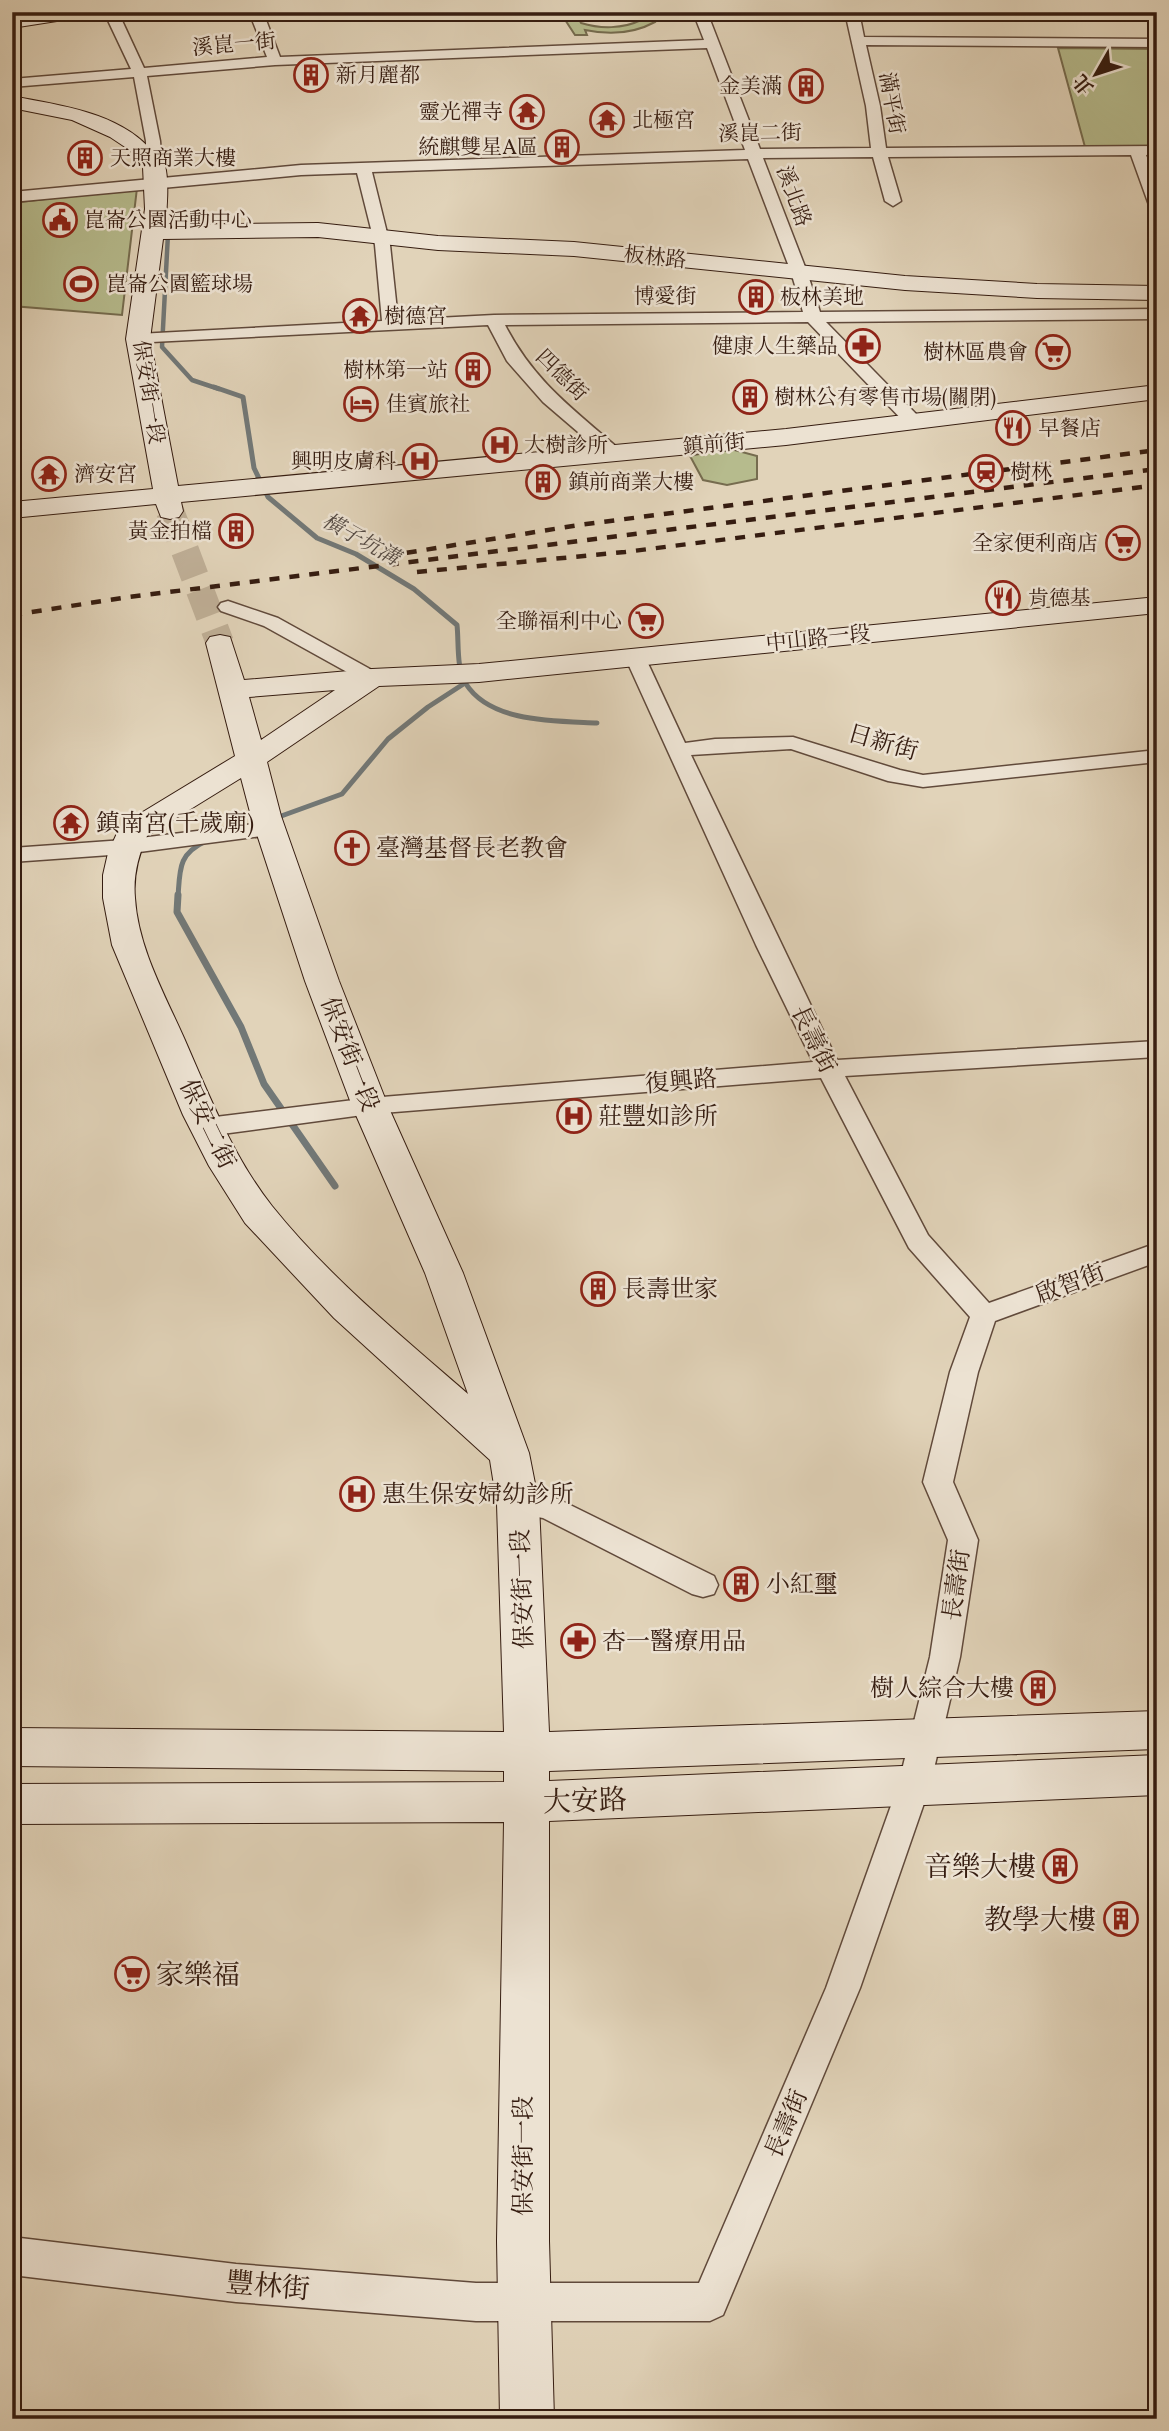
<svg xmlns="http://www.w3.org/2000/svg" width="1169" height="2431" viewBox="0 0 1169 2431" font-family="Vollkorn,'Noto Serif TC',serif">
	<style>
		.green { fill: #b6bb8d; stroke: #766c4f; stroke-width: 2 }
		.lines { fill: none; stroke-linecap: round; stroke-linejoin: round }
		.stream-far2 { stroke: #727877; stroke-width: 4.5 }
		.stream-far1 { stroke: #727877; stroke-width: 5 }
		.stream { stroke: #727877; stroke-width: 7 }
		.secondary-tunnel { stroke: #bfaf97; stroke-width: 28; stroke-dasharray: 28 14; stroke-linecap: butt }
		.street-casing { stroke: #614a3b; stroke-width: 3 }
		.secondary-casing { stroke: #361d11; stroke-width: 2 }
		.street { fill: #ece2d2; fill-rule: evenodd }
		.secondary { fill: #ece2d2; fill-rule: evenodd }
		.rail { stroke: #361d11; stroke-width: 4.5; stroke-dasharray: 10 10; stroke-linecap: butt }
		.labels { text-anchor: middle; stroke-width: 5; stroke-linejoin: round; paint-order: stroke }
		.far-street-label { font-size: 21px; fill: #361d11; stroke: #ece2d2 }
		.far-poi-label { font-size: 21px; fill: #361d11; stroke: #ece2d2; text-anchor: start }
		.far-water-label { font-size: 21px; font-style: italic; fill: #544a44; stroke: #ece2d2 }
		.street-label { font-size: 24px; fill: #361d11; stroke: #ece2d2 }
		.poi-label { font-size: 24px; fill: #361d11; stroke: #ece2d2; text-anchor: start }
		.near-street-label { font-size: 28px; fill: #361d11; stroke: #ece2d2 }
		.near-poi-label { font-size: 28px; fill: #361d11; stroke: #ece2d2; text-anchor: end }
	</style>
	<rect width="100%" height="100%" fill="#e1d3b9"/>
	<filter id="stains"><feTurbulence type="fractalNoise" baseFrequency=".00286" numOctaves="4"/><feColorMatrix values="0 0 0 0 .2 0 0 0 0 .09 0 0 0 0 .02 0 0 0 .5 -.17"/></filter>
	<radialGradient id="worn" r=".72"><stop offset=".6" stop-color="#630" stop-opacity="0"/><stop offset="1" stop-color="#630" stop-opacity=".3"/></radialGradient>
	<!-- green -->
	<g class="green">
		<path d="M 560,12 L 575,12 L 581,23 C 600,29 623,29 641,20 L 637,12 L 650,12 L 655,22 C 633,34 609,35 585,30 L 587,35 L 575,35 Z"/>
		<polygon points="1058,48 1157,49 1157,146 1085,147"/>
		<polygon points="137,188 122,315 12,306 12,203"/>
		<polygon points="727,448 757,456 757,479 727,485 703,480 690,456"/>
	</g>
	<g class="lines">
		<!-- stream-far2 -->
		<polyline class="stream-far2" points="168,234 162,347 192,380 219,389"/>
		<!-- stream-far1 -->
		<g class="stream-far1">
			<path d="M 214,387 L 243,397 L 254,468 L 268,497 L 317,538 L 356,554 L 414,589 L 457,625 C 459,643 456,668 466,684 C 491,723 556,721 597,723"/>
			<polyline points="273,819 342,794 388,739 428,707 465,683"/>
			<path d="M 178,897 C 180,869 178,854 206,841"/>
		</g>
		<!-- stream -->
		<polyline class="stream" points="178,895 177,912 241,1027 264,1084 335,1186"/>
		<!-- secondary-tunnel -->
		<polyline class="secondary-tunnel" points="170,511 220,643"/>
		<!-- street casing -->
		<g class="street-casing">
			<g id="street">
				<path d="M 104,12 L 118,12 L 144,68 L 267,57 L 249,12 L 263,12 L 280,57 L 704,40 L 693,12 L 707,12 L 760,149 L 871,148 L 866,106 L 845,12 L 859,12 L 864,37 L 1157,39 L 1157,47 L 866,45 L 880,106 L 886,148 L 1157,146 L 1157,154 L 1146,155 L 1157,183 L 1157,210 L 1149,205 L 1131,155 L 888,157 L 901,201 L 893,206 L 885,201 L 873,157 L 763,158 L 807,272 L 820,312 L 1157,309 L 1157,319 L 826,322 L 921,419 L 924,423 L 915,428 L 909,427 L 808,322 L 505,325 C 534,381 572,408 618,448 L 621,452 L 612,457 L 606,456 L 543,402 L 507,361 L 488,325 L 132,343 L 130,339 L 138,334 L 382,321 L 375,245 L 357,173 L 301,175 L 12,202 L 12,192 L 301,165 L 745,150 L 707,48 L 275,65 L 147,76 L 160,141 L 162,166 L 154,171 L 146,166 L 146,141 L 134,77 L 12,87 L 12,79 L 131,69 ZM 748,159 L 791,272 L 803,312 L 494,315 L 398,320 L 390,245 L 372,172 Z"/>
				<polygon points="228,601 278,618 379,674 382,678 379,682 365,682 264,626 221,611 218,607 221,603"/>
				<polygon points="635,651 642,653 645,657 685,743 715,739 793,737 900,770 923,775 1157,750 1157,762 923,787 888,781 791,749 691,755 837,1060 1157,1041 1157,1057 845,1076 928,1235 989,1303 1157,1243 1157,1262 995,1321 978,1372 953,1482 978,1540 960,1657 930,1786 860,1988 723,2315 710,2321 476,2321 236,2302 12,2275 12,2237 236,2264 476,2283 699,2283 826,1988 898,1786 930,1657 948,1540 923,1482 950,1372 970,1317 909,1248 821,1078 370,1114 207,1136 198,1133 194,1127 198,1121 207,1118 370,1098 813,1062 756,945 625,657 628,653"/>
				<polygon points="270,822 278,824 281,829 278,834 124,854 12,862 12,848 124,840"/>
				<polygon points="518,1492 558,1499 714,1576 718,1585 714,1594 703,1597 692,1594 543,1518 508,1512 503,1504 508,1496"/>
			</g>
		</g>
		<!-- secondary casing -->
		<g class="secondary-casing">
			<g id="secondary">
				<polygon points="38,12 85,12 76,18 12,28 12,16"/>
				<path d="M 12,96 C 62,106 120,112 154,153 C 157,157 163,161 165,166 C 169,180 167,210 165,225 L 318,223 L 438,236 L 574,242 L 905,276 L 1037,284 L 1157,286 L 1157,300 L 1037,298 L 905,290 L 574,256 L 438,250 L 318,237 L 163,239 L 150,339 L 178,486 L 786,429 L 1157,385 L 1157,399 L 786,445 L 181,502 L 183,511 L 179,517 L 170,519 L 161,517 L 156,504 L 12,518 L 12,502 L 153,489 L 126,339 L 145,209 L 143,167 L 131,151 L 110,137 L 72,120 L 12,108 Z"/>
				<path d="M 1157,597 L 1157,613 L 479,682 L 379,686 L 267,762 L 281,816 L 339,981 L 388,1106 L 463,1273 L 529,1453 L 539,1504 L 549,1732 L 1157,1711 L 1157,1749 L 549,1771 L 549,1781 L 1157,1755 L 1157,1795 L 549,1821 L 549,2241 L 554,2419 L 500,2419 L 497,2241 L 504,1822 L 12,1824 L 12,1784 L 504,1782 L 504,1771 L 12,1766 L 12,1728 L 504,1732 L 497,1504 L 490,1460 L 334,1318 L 245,1223 L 209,1166 L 183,1115 L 112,945 L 103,898 L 103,875 L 108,853 L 118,831 L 123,824 L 235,756 L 206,643 L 210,637 L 220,635 L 230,637 L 244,680 L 372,669 L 479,664 ZM 335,690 L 261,740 L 249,697 ZM 241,778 L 251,816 L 305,981 L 352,1106 L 425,1273 L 468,1394 C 400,1335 328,1276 272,1206 C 233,1157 209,1095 184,1038 C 164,993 138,947 135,898 C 133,876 138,856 147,836 Z"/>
			</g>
		</g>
		<!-- street -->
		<use href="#street" class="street"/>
		<!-- secondary -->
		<use href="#secondary" class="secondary"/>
		<!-- rail -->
		<g class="rail">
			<polyline points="387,556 579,525 1157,450"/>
			<polyline points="417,572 625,552 1157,485"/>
			<polyline points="12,615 129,597 1157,469"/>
		</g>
	</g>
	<!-- icons -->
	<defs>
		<g id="building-ring" transform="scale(1.75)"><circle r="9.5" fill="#ece2d2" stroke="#8f2418" stroke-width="1.5"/><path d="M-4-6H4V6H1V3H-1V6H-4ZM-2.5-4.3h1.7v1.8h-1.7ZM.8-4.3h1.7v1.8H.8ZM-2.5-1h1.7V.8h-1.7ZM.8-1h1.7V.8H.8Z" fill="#8f2418"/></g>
		<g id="temple-ring" transform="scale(1.75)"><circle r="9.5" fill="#ece2d2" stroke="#8f2418" stroke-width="1.5"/><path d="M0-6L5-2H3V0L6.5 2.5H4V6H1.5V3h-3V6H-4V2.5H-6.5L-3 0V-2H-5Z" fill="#8f2418"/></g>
		<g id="civic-ring" transform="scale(1.75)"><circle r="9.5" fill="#ece2d2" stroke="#8f2418" stroke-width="1.5"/><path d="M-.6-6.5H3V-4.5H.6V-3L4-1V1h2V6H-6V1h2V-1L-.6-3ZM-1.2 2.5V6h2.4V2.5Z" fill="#8f2418"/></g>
		<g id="stadium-ring" transform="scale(1.75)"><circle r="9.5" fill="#ece2d2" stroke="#8f2418" stroke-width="1.5"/><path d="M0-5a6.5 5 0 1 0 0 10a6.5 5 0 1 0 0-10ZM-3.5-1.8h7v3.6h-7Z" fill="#8f2418"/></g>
		<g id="pharmacy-ring" transform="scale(1.75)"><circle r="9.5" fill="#ece2d2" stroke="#8f2418" stroke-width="1.5"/><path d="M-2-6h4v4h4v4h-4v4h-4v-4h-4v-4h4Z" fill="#8f2418"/></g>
		<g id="supermarket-ring" transform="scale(1.75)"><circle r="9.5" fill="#ece2d2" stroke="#8f2418" stroke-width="1.5"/><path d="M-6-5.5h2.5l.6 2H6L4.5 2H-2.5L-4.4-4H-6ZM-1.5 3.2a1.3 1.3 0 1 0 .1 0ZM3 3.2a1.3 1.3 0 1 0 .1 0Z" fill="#8f2418"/></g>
		<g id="hotel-ring" transform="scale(1.75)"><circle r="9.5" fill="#ece2d2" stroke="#8f2418" stroke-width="1.5"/><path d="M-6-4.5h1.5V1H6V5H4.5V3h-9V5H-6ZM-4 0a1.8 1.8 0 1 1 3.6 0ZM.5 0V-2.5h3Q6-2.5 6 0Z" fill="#8f2418"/></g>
		<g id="restaurant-ring" transform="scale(1.75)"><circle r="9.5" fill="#ece2d2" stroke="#8f2418" stroke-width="1.5"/><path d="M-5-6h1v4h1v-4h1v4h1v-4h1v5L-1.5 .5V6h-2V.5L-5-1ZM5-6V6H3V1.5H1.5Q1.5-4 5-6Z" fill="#8f2418"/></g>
		<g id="hospital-ring" transform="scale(1.75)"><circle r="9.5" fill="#ece2d2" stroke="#8f2418" stroke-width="1.5"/><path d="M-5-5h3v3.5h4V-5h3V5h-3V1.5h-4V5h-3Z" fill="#8f2418"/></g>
		<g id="station-ring" transform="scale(1.75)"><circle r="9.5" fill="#ece2d2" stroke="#8f2418" stroke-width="1.5"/><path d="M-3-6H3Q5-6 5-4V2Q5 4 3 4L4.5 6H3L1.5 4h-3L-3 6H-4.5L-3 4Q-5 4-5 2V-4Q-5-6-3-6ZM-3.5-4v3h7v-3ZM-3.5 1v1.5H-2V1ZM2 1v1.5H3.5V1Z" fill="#8f2418"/></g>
		<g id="church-ring" transform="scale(1.75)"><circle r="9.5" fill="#ece2d2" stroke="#8f2418" stroke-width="1.5"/><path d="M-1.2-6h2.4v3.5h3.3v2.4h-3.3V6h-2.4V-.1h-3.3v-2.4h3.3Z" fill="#8f2418"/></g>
	</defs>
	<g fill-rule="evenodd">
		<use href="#building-ring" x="311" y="75"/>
		<use href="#building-ring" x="806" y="86"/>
		<use href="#temple-ring" x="527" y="112"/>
		<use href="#temple-ring" x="607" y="120"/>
		<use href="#building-ring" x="562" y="147"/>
		<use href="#building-ring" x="85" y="158"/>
		<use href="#civic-ring" x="60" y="220"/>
		<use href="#stadium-ring" x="81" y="284"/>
		<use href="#building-ring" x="756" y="297"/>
		<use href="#temple-ring" x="360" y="316"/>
		<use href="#pharmacy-ring" x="863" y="346"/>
		<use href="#supermarket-ring" x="1053" y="352"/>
		<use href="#building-ring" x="473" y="370"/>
		<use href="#building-ring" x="750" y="397"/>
		<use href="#hotel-ring" x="361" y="404"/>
		<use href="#restaurant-ring" x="1013" y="428"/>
		<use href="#hospital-ring" x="500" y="445"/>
		<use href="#hospital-ring" x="420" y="461"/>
		<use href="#station-ring" x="986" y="472"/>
		<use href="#temple-ring" x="49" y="474"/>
		<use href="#building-ring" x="543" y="482"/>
		<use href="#building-ring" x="236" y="531"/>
		<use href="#supermarket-ring" x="1123" y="543"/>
		<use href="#restaurant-ring" x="1003" y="598"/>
		<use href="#supermarket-ring" x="646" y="621"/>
		<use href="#temple-ring" x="71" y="823"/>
		<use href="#church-ring" x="352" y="848"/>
		<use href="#hospital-ring" x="574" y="1116"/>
		<use href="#building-ring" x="598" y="1289"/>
		<use href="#hospital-ring" x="357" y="1494"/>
		<use href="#building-ring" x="741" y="1584"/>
		<use href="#pharmacy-ring" x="578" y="1641"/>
		<use href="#building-ring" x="1038" y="1688"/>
		<use href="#building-ring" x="1060" y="1866"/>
		<use href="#building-ring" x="1121" y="1919"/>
		<use href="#supermarket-ring" x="132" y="1974"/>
	</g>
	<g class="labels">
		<!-- far-street labels -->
		<g class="far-street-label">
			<text transform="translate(234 44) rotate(-5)" y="7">溪崑一街</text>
			<text transform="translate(892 103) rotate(80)" y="7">滿平街</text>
			<text transform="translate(760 133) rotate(-1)" y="7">溪崑二街</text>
			<text transform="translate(794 196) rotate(70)" y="7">溪北路</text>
			<text transform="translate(655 257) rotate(6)" y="7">板林路</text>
			<text x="665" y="303">博愛街</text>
			<text transform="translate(562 375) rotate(45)" y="7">四德街</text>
			<text transform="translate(149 392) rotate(81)" y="7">保安街一段</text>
			<text transform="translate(714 444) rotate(-5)" y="7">鎮前街</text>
			<text transform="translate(818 638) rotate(-6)" y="7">中山路一段</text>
		</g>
		<!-- far-poi labels -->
		<g class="far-poi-label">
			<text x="336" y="82">新月麗都</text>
			<text x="782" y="93" text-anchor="end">金美滿</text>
			<text x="503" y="119" text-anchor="end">靈光禪寺</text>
			<text x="632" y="127">北極宮</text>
			<text x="538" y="154" text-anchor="end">統麒雙星A區</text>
			<text x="110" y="165">天照商業大樓</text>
			<text x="84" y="227">崑崙公園活動中心</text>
			<text x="106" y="291">崑崙公園籃球場</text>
			<text x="780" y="304">板林美地</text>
			<text x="384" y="323">樹德宮</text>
			<text x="838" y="353" text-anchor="end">健康人生藥品</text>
			<text x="1028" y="359" text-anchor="end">樹林區農會</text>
			<text x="448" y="377" text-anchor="end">樹林第一站</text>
			<text x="774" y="404">樹林公有零售市場(關閉)</text>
			<text x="386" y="411">佳賓旅社</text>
			<text x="1038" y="435">早餐店</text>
			<text x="524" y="452">大樹診所</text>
			<text x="396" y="468" text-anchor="end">興明皮膚科</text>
			<text x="1010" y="479">樹林</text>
			<text x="74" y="481">濟安宮</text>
			<text x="568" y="489">鎮前商業大樓</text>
			<text x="212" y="538" text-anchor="end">黃金拍檔</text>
			<text x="1098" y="550" text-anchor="end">全家便利商店</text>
			<text x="1028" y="605">肯德基</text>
			<text x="622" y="628" text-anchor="end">全聯福利中心</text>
		</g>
		<!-- far-water labels -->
		<g class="far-water-label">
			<text transform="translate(361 539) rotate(29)" y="7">橫子坑溝</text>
		</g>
		<!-- street labels -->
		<g class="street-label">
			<text transform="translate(883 742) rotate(16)" y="8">日新街</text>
			<text transform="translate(814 1039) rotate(64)" y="8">長壽街</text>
			<text transform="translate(350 1054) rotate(69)" y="8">保安街一段</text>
			<text transform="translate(681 1081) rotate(-5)" y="8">復興路</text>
			<text transform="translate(208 1124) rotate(64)" y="8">保安二街</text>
			<text transform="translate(1070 1283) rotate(-21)" y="8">啟智街</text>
			<text transform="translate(956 1585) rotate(-82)" y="8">長壽街</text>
			<text transform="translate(522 1589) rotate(-92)" y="8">保安街一段</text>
			<text transform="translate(786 2124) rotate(-67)" y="8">長壽街</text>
			<text transform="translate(523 2156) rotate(-90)" y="8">保安街一段</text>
		</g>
		<!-- poi labels -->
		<g class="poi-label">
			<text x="96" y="831">鎮南宮(千歲廟)</text>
			<text x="376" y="856">臺灣基督長老教會</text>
			<text x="598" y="1124">莊豐如診所</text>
			<text x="622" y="1297">長壽世家</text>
			<text x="382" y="1502">惠生保安婦幼診所</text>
			<text x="766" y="1592">小紅璽</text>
			<text x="602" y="1649">杏一醫療用品</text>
			<text x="1014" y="1696" text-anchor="end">樹人綜合大樓</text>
		</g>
		<!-- near-street labels -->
		<g class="near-street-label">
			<text transform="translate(585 1800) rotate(-2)" y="10">大安路</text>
			<text transform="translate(268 2285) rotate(5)" y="10">豐林街</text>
		</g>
		<!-- near-poi labels -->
		<g class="near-poi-label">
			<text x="1036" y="1876">音樂大樓</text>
			<text x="1096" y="1929">教學大樓</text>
			<text x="156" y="1984" text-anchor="start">家樂福</text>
		</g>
	</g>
	<!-- margin -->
	<rect width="1169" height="2431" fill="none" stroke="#e1d3b9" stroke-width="42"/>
	<rect x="14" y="14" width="1141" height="2403" fill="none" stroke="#361d11" stroke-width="3.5"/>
	<rect x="21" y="21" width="1127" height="2389" fill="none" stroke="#361d11" stroke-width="2"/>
	<!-- north arrow -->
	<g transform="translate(1096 74) rotate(231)" stroke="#ece2d2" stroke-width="5" paint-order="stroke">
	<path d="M0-5L12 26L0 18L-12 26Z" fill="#361d11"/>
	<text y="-10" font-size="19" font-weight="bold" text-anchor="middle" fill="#361d11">北</text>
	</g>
	<rect width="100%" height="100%" filter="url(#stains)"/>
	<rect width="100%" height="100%" fill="url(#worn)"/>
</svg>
